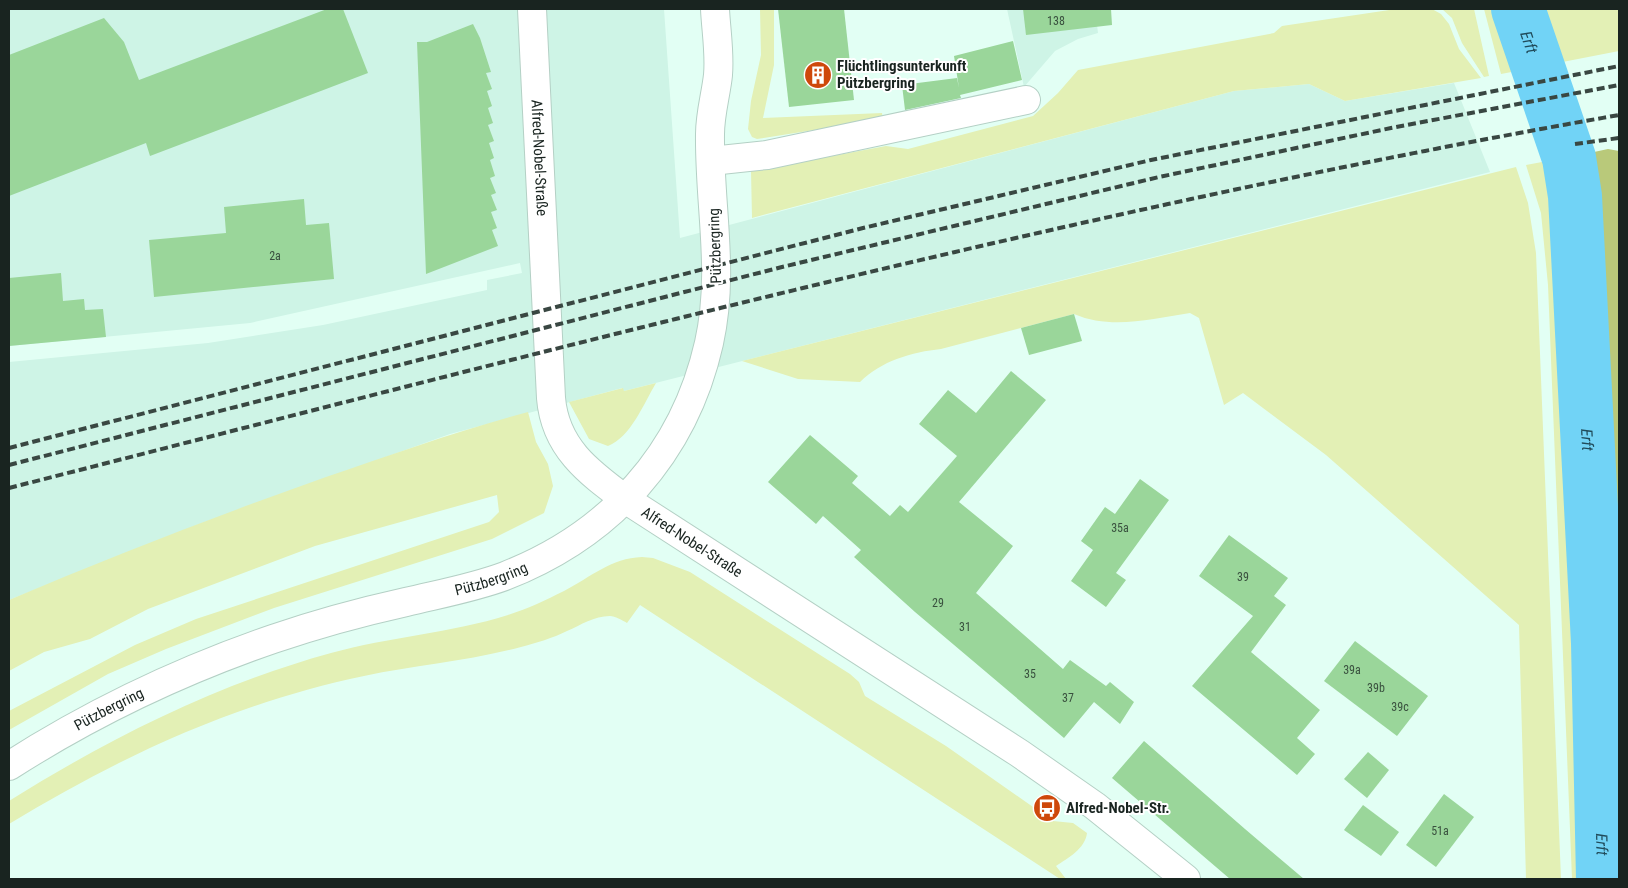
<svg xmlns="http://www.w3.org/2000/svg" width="1628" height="888" viewBox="0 0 1628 888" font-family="'Roboto Condensed',sans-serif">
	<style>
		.built { fill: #cef4e6 }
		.green { fill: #e3f0b5 }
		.forest { fill: #b9c97a }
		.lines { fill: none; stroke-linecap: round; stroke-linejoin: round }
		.river { stroke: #71d3f6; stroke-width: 54 }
		.building { fill: #9ad69a }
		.minor-casing { stroke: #b4d0c5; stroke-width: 30 }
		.secondary-casing { stroke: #b4d0c5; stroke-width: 30 }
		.minor { stroke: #fff; stroke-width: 28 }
		.secondary { stroke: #fff; stroke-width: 28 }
		.rail { stroke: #394742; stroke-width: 4; stroke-dasharray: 8 4; stroke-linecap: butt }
		.labels { text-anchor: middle; stroke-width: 4; stroke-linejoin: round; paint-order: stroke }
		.number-label { font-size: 12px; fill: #39503e }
		.poi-label { font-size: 15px; font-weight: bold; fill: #192420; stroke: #fff; text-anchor: start }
		.street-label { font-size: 15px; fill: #192420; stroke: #fff }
		.water-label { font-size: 16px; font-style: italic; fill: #204b5a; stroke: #fff }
	</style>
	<rect width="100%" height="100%" fill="#e2fff4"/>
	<!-- built -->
	<g class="built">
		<polygon points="9,9 664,9 680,238 1234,91 1309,84 1345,101 1454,83 1490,172 624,391 622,388 450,434 202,523 9,600 9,362 208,343 323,325 487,290 487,280 522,273 520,263 250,323 9,346"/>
		<polygon points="1007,9 1069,9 1072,29 1097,25 1098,33 1078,39 1055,51 1024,87"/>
	</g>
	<!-- green -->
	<g class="green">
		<polygon points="760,9 774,9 774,65 763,118 882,113 883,119 757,139 752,137 748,129 751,101 761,55"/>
		<polygon points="1396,9 1432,9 1441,14 1449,24 1459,49 1481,78 1345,101 1309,84 1234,91 752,218 751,171 886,146 908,149 1033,116 1058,93 1078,70 1274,33 1282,26"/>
		<polygon points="1442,9 1474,9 1489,76 1484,77 1462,43 1452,18"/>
		<polygon points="1484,9 1619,9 1619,51 1501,74"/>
		<polygon points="1558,159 1564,208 1568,270 1568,353 1585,651 1590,879 1572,879 1548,285 1541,213 1526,165"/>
		<path d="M 1516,167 L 1528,203 L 1536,253 L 1561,879 L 1526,879 L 1519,625 L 1326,455 L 1243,393 L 1224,405 L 1199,318 L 1190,313 C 1151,319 1111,330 1074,314 L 941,349 C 912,352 881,361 860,382 L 798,379 L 742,361 Z"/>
		<path d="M 656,383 C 644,403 631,437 608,446 L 589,439 L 569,402 L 623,388 L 624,391 Z"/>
		<path d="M 528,412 L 536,442 L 548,464 L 553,486 L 544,513 L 492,539 L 274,608 L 166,649 L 108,674 L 9,730 L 9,711 L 135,645 L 196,619 L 489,522 L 499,512 L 497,495 L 315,546 L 148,609 L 90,639 L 44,652 L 9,671 L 9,600 C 113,556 219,515 326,477 C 393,454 460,430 528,412 Z"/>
		<path d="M 642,557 L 653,558 L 690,572 L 850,674 L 859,682 L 865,696 L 946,746 L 1053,821 L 1073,823 L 1087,833 C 1085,849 1068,858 1056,866 L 1066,879 L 1060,879 L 640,605 L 627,623 C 622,620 615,616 610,616 C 594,616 581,625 567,631 C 553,638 536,643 521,647 C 469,661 416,665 364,676 C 235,703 121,756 9,824 L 9,801 C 110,738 215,685 331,653 C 389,637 451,633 508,615 C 527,609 546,600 564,591 C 591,577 611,558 642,557 Z"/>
	</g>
	<!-- forest -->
	<polygon class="forest" points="1608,149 1619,151 1619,879 1609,879 1609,707 1593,385 1588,203 1580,155"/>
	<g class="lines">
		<!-- river -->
		<path class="river" id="s1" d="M 1518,9 L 1569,158 L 1575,196 L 1598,643 L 1603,879"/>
	</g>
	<!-- building -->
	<g class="building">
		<polygon points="327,9 343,9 368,73 150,156 146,143 9,196 9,55 104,18 124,42 139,80"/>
		<polygon points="778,9 844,9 854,100 789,107"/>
		<polygon points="1023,9 1111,9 1112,25 1026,35"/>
		<polygon points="473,24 480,38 491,72 486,73 492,89 487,91 492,106 488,108 493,123 488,125 494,141 489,143 494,158 490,160 495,176 490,178 496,193 491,195 497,210 491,212 497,228 492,230 498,246 426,274 417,42 427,42"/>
		<polygon points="1013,41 1022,80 960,95 961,98 905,110 902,85 957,78 959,88 954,56"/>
		<polygon points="304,199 306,225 329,223 334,279 154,297 149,240 226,233 224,207"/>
		<polygon points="61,273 63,301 84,299 85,310 103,309 106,337 9,346 9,278"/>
		<polygon points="1074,314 1082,341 1029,355 1021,328"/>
		<polygon points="1011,371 1046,400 959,502 1013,546 976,593 1063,669 1070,660 1106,686 1110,682 1134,702 1120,724 1094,702 1064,738 915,612 854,557 861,550 823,516 816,524 768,482 810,435 858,476 852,483 890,516 900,505 908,512 957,456 919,424 948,390 976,413"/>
		<polygon points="1140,479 1169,500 1116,573 1126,580 1106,607 1071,581 1093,550 1081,541 1105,507 1115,514"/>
		<polygon points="1229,535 1288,578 1274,596 1286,605 1251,652 1320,710 1297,738 1315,754 1297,775 1192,686 1253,616 1199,576"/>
		<polygon points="1355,641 1428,696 1397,736 1324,681"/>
		<polygon points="1144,741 1245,829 1304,879 1230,879 1133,796 1112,778"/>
		<polygon points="1368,752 1389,770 1367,798 1344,779"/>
		<polygon points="1444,794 1474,817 1436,867 1406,845"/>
		<polygon points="1363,805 1399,832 1381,856 1344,830"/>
	</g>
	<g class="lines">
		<!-- minor casing -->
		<g class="minor-casing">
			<g id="minor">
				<path id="s2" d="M 532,9 L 551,398 C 555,447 588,472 625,499 L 1019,753 L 1095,806 L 1186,879"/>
				<polyline points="711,161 767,155 1026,100"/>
			</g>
		</g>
		<!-- secondary casing -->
		<g class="secondary-casing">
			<g id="secondary">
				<path id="s3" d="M 9,766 C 92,713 180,671 273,639 C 317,624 361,612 406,602 C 439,594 473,588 505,576 C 610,535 684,454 709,343 C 725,271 709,206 710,134 C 710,114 716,94 718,75 C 720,53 716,30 715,9"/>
			</g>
		</g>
		<!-- minor -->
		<use href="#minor" class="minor"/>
		<!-- secondary -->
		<use href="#secondary" class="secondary"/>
		<!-- rail -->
		<g class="rail">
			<polyline points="1575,144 1619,138"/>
			<polyline points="9,448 863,228 1151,160 1619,66"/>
			<polyline points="9,465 782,267 1159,177 1391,128 1619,85"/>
			<path d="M 9,488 C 543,352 1076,210 1619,115"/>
		</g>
	</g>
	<!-- icons -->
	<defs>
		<g id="building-disc" transform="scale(1.4375)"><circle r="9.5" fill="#ce480b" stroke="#fff"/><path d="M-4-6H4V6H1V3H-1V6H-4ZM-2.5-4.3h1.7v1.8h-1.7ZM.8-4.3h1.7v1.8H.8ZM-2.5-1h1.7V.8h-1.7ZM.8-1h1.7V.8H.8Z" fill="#fff"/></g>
		<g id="bus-disc" transform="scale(1.4375)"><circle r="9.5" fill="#ce480b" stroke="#fff"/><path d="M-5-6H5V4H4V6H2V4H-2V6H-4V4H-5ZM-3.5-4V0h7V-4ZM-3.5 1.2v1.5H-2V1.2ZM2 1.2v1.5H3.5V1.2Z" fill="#fff"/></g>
	</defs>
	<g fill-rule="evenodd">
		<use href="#building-disc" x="818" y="75"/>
		<use href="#bus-disc" x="1047" y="808"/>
	</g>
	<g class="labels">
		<!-- number labels -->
		<g class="number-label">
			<text x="1056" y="25">138</text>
			<text x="275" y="260">2a</text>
			<text x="1120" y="532">35a</text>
			<text x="1243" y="581">39</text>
			<text x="938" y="607">29</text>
			<text x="965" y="631">31</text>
			<text x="1352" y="674">39a</text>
			<text x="1030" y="678">35</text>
			<text x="1376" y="692">39b</text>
			<text x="1068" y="702">37</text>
			<text x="1400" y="711">39c</text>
			<text x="1440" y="835">51a</text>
		</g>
		<!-- poi labels -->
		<g class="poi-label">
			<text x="837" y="71">Flüchtlingsunterkunft<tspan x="837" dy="17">Pützbergring</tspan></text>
			<text x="1066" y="813">Alfred-Nobel-Str.</text>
		</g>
		<!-- street labels -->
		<g class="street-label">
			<text dy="5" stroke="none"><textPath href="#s2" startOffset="149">Alfred-Nobel-Straße</textPath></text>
			<text transform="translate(715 246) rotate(-92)" y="5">Pützbergring</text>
			<text dy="5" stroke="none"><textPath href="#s2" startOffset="599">Alfred-Nobel-Straße</textPath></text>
			<text dy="5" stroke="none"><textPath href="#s3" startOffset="520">Pützbergring</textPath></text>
			<text dy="5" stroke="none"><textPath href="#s3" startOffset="115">Pützbergring</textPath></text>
		</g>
		<!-- water labels -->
		<g class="water-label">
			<text dy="6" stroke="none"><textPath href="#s1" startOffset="35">Erft</textPath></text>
			<text dy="6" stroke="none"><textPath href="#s1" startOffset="440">Erft</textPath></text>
			<text dy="6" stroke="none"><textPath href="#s1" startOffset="845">Erft</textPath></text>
		</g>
	</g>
	<!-- border -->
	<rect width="1628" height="888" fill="none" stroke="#192420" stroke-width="20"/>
</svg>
